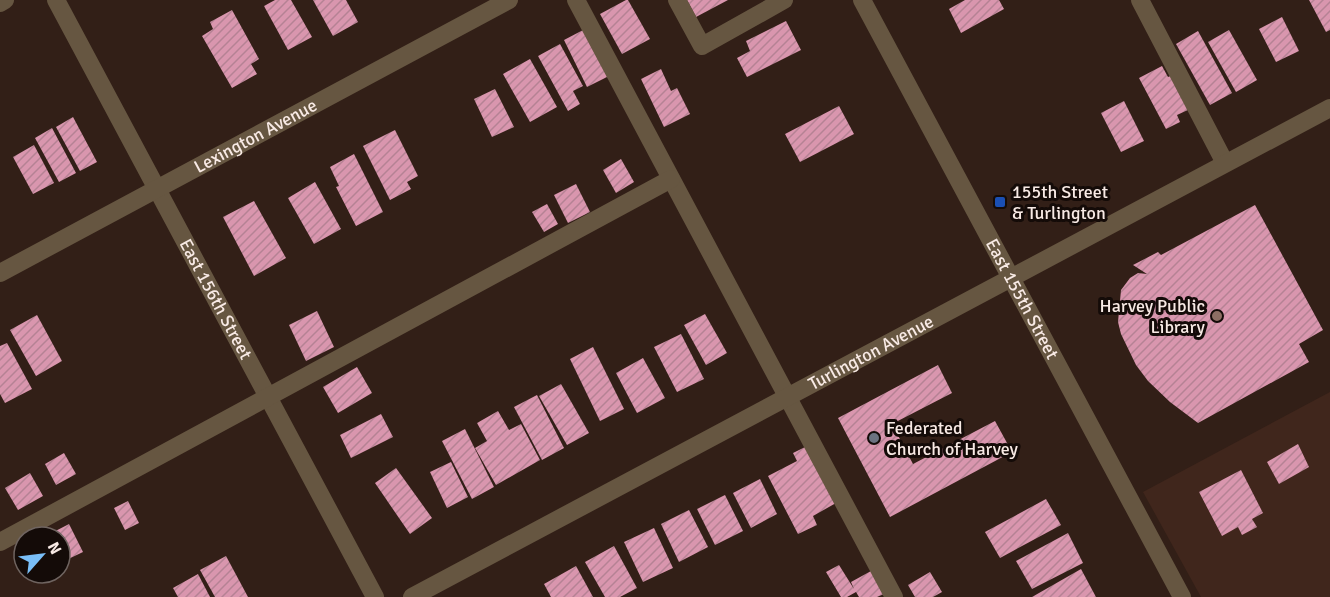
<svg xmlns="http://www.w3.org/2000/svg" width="1330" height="597" viewBox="0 0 1330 597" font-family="Signika,sans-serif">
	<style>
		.built { fill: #40261c }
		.building { fill: url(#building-hatch) }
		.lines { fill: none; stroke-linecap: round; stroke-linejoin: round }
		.minor { stroke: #665641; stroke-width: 18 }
		.transit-dot { fill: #1a4fb4; stroke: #140b08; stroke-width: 2 }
		.education-dot { fill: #8d6e63; stroke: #140b08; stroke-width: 2 }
		.worship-dot { fill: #6b7280; stroke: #140b08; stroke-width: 2 }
		.labels { text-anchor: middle; stroke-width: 6; stroke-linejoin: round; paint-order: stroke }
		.street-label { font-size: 18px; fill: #f8eae5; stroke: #140b08 }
		.poi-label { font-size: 18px; fill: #f8eae5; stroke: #140b08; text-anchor: start }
	</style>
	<defs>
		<pattern id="building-hatch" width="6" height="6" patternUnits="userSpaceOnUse" patternTransform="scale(1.5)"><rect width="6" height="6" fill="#d996ae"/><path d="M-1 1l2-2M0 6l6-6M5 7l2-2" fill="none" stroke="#b58294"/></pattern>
	</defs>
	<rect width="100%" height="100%" fill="#321f17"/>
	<!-- built -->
	<polygon class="built" points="1330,392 1330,597 1201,597 1143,492"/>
	<!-- building -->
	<g class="building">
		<polygon points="275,0 291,0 312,37 288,50 264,6"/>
		<polygon points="313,0 346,0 358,22 333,36"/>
		<polygon points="626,0 628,0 650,39 622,54 600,14"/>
		<polygon points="687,0 728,0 696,17"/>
		<polygon points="965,0 999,0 1004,9 961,33 949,9"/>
		<polygon points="1309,0 1330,0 1330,30 1326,32"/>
		<polygon points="232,10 259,59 251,64 257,74 232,88 202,36 213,29 210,22"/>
		<polygon points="1282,17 1299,51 1276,62 1259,29"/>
		<polygon points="786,21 801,50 747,77 737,58 750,51 746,41"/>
		<polygon points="585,29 609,76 587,87 564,40"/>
		<polygon points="1229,30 1257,80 1236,92 1208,42"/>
		<polygon points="1198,31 1232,93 1210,105 1176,44"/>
		<polygon points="560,44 583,86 573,91 580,104 568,111 538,56"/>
		<polygon points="530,59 557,107 530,122 503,74"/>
		<polygon points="1162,66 1168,77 1173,75 1190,109 1177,115 1180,122 1166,129 1139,78"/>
		<polygon points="661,69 671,91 677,88 690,114 664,127 641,79"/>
		<polygon points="495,89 514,127 492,137 474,99"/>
		<polygon points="1124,101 1144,141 1121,152 1101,113"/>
		<polygon points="839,106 854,134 800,162 785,134"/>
		<polygon points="73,117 97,162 80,171 56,127"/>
		<polygon points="52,128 76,173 59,182 35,138"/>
		<polygon points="395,130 418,176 407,182 411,189 390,200 363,146"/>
		<polygon points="34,145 54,183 33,194 13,157"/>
		<polygon points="354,154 383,212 356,226 336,187 339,186 330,167"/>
		<polygon points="621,159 634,182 616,193 603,170"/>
		<polygon points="315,182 341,229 314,244 288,198"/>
		<polygon points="576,184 590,212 568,223 554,195"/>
		<polygon points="254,201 286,258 254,276 223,217"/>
		<polygon points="547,204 558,224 544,232 532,212"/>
		<polygon points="1255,205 1323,330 1299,344 1309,362 1198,423 1170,402 1148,381 1136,365 1121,334 1118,322 1121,290 1130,278 1138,273 1147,274 1133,265 1158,252 1161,255"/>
		<polygon points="317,311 334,347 306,361 289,325"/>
		<polygon points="705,314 727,353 706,365 684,325"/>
		<polygon points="37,315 62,361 36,376 10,330"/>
		<polygon points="681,334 704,379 677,392 654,347"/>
		<polygon points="7,343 32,389 5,403 0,394 0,346"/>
		<polygon points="593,347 624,409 600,421 570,359"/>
		<polygon points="643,358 665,398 637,413 616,373"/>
		<polygon points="938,365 952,393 892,424 913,464 995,421 1012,452 890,517 838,418"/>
		<polygon points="357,367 372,393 338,413 323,387"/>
		<polygon points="561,384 589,433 567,445 539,396"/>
		<polygon points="537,395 564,448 542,460 514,407"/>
		<polygon points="498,411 509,430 521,424 540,460 496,485 475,448 487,441 477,423"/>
		<polygon points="381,414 393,437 351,458 340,435"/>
		<polygon points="465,429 494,487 472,499 442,441"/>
		<polygon points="1298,444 1309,467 1279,484 1267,462"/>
		<polygon points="807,446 836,503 813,516 817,525 798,534 768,476 797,461 793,453"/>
		<polygon points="64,453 76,474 56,485 45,464"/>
		<polygon points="451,462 468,497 447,508 430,472"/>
		<polygon points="396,468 432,518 410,534 375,483"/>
		<polygon points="1241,470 1263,513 1252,519 1257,527 1242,535 1238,527 1222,536 1199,492"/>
		<polygon points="30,473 43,496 18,510 5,488"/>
		<polygon points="760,479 777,514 751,528 733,493"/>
		<polygon points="725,495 743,531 715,545 697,509"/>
		<polygon points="1046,499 1061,525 1000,558 985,532"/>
		<polygon points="128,501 139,523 125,530 114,508"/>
		<polygon points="689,510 708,547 679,562 661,524"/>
		<polygon points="69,524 83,552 60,563 60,537 44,537"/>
		<polygon points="654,528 673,568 643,582 624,542"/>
		<polygon points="1068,533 1083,563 1032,589 1016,561"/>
		<polygon points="614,546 637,588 620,597 605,597 585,562"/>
		<polygon points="226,556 248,597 215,597 200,570"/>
		<polygon points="839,565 854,589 851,582 871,571 884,594 877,597 859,597 856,592 847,597 841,597 826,572"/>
		<polygon points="576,566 593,597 551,597 544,584"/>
		<polygon points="1081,569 1096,597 1032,597"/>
		<polygon points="930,572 942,592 933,597 915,597 908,585"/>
		<polygon points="198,574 210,597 178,597 173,588"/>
	</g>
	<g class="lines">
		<!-- minor -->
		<g class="minor">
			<path id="s1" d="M 56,0 L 375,597"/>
			<polyline points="576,0 894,597"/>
			<polyline points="677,0 702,46 784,0"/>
			<path id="s2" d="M 862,0 L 1182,597"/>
			<polyline points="1140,0 1225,163"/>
			<polyline points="0,3 5,0"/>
			<path id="s3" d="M 0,273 L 509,0"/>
			<polyline points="0,542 671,179"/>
			<path id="s4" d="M 412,597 L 1330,108"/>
		</g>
	</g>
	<!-- markers -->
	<rect class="transit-dot" x="994" y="196" width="12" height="12" rx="3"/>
	<circle class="education-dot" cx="1217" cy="316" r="6"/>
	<circle class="worship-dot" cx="874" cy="438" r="6"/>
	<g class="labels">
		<!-- street labels -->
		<g class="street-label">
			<text dy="6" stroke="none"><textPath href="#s3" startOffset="290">Lexington Avenue</textPath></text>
			<text dy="6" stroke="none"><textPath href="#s1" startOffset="339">East 156th Street</textPath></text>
			<text dy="6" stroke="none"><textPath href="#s2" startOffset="339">East 155th Street</textPath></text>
			<text dy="6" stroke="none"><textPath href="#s4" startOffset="520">Turlington Avenue</textPath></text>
		</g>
		<!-- poi labels -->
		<g class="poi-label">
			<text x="1012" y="198">155th Street<tspan x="1012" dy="21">&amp; Turlington</tspan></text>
			<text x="1205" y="312" text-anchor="end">Harvey Public<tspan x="1205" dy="21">Library</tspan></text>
			<text x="886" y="434">Federated<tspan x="886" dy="21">Church of Harvey</tspan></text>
		</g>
	</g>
	<!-- north arrow -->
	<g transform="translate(42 555) rotate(62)"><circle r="28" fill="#140b08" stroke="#6f6460" stroke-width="1.5"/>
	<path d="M0-4.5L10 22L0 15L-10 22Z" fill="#7abff8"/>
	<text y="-9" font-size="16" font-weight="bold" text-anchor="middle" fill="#f8eae5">N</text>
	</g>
</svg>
